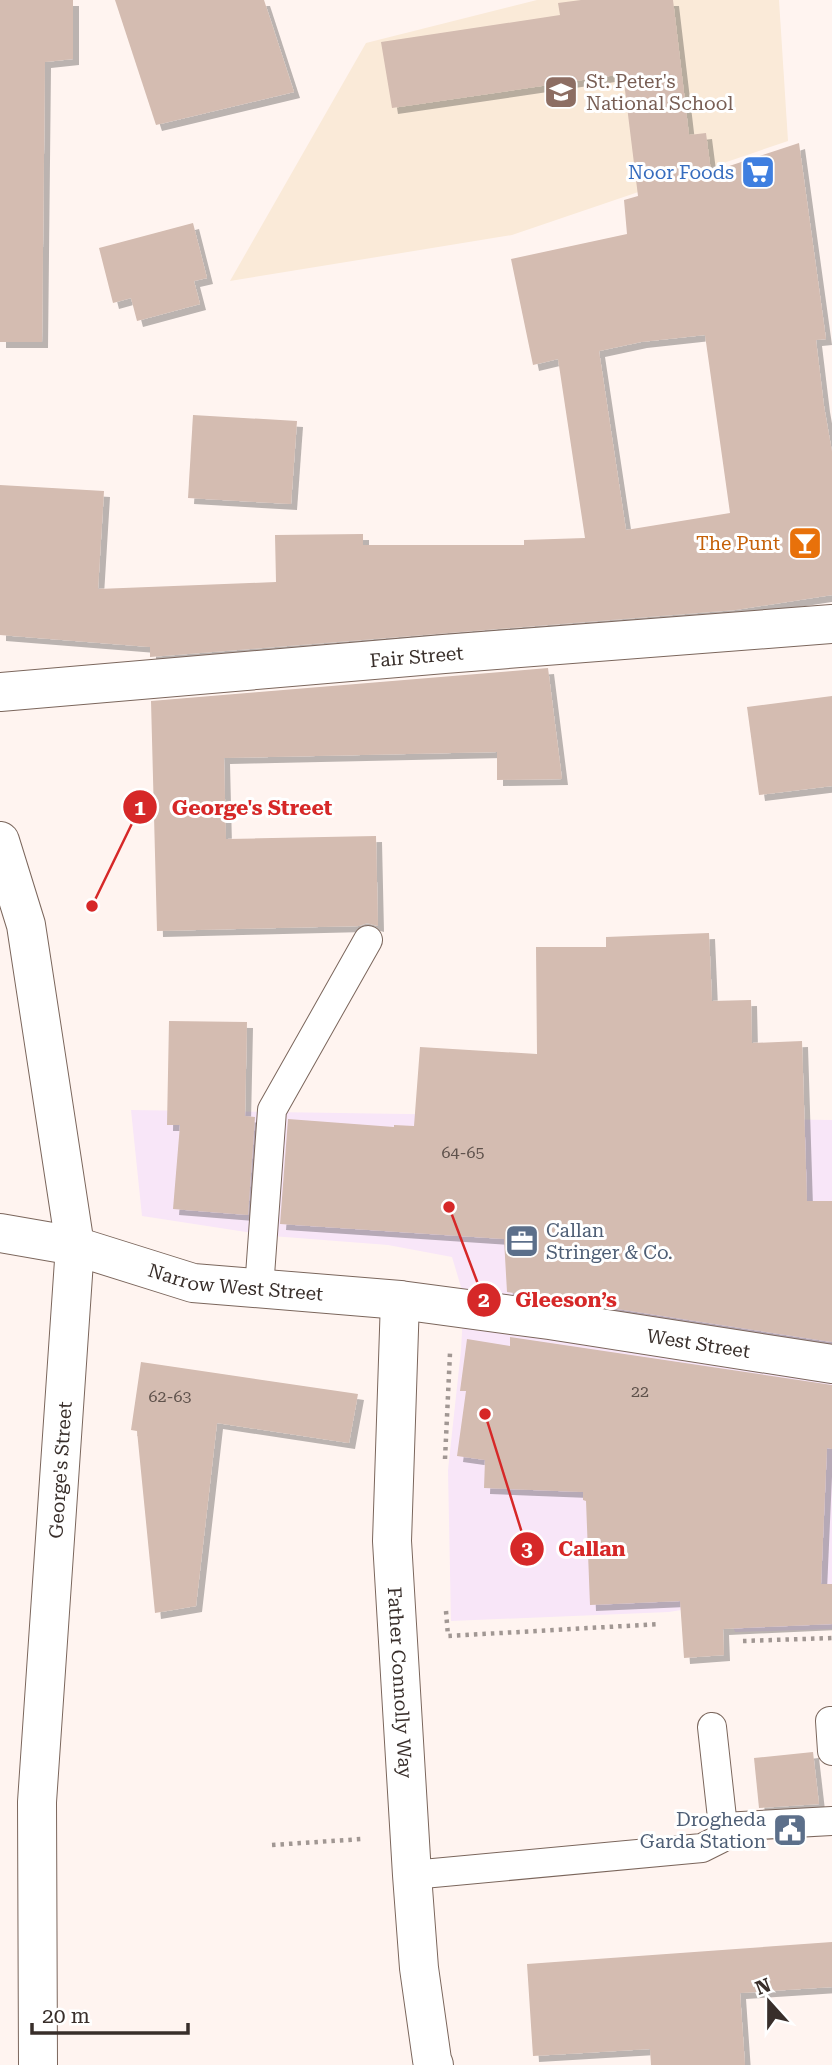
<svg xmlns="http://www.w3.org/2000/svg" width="832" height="2065" viewBox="0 0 832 2065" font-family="'Roboto Serif',serif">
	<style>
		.commercial { fill: #f8e6f8 }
		.education { fill: #faead8 }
		.building { fill: #d4bcb1; fill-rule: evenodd; filter: url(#shadow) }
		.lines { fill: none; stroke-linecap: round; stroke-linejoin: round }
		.service-casing { stroke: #7b665c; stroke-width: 30 }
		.tertiary-casing { stroke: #7b665c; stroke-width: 40 }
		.secondary-casing { stroke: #7b665c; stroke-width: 40 }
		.path { stroke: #a19793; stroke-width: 4.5; stroke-dasharray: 3.5 5; stroke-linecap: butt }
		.service { stroke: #fff; stroke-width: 28 }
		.tertiary { stroke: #fff; stroke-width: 38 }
		.secondary { stroke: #fff; stroke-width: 38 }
		.labels { text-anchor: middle; stroke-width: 6; stroke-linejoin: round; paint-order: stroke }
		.number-label { font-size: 16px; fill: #5f524c }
		.education-label { font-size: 19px; fill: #785e54; stroke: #fff; text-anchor: start }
		.shop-label { font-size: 19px; fill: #366cbe; stroke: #fff; text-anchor: end }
		.food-label { font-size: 19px; fill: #c56008; stroke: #fff; text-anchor: end }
		.street-label { font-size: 19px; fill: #382e2a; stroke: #fff }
		.service-label { font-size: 19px; fill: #4e5e75; stroke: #fff; text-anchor: start }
		.leader { fill: none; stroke: #d62828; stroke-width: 2.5 }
		.callout-dot { fill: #d62828; stroke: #fff; stroke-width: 2.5 }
		.mark-label { font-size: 21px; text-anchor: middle; font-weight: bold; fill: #fff }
		.callout-label { font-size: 21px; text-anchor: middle; font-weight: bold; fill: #d62828; stroke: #fff; stroke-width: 6; stroke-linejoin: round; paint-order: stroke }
	</style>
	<defs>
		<filter id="shadow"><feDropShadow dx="6" dy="6" stdDeviation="0" flood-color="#0004"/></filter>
	</defs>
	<rect width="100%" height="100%" fill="#fff4f0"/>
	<!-- commercial -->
	<polygon class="commercial" points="131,1110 832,1120 832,1629 735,1632 724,1603 669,1612 451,1621 448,1470 461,1350 464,1297 452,1257 388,1245 272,1236 142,1216"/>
	<!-- education -->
	<polygon class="education" points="537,0 779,0 788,141 512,235 230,281 366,43"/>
	<!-- building -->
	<g class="building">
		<polygon points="0,0 73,0 73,59 45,62 42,342 0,342"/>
		<polygon points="115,0 264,0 294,92 156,125"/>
		<path d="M 581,0 L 673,0 L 689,135 L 706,133 L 711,172 L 799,143 L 826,339 L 816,340 L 824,406 L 832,452 L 832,595 L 735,610 L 150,657 L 150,647 L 0,635 L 0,485 L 104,491 L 98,589 L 276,582 L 275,535 L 363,534 L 363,545 L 524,545 L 524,540 L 585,538 L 558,359 L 533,365 L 511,259 L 627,234 L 624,200 L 638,196 L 623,74 L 392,108 L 381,42 L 560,15 L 558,3 ZM 705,335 L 730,513 L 626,530 L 599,351 L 641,342 Z"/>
		<polygon points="193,223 207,278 194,281 200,304 137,321 131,298 113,303 99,248"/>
		<polygon points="193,415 297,421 291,504 188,498"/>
		<polygon points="548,668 562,779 497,780 497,752 224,758 226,839 376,836 378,926 367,923 359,926 157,931 151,701"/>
		<polygon points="832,696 832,786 759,795 747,707"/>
		<polygon points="709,933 712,1001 751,1000 752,1043 802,1041 807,1201 832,1201 832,1342 507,1292 504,1239 280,1224 288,1119 394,1127 394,1125 414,1126 420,1047 537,1054 536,947 606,947 606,937"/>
		<polygon points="169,1021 247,1022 245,1116 255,1117 248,1215 173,1209 180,1125 167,1125"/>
		<polygon points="510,1337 832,1385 832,1449 827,1448 821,1584 832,1584 832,1624 723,1629 724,1655 684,1658 680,1601 590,1605 586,1501 583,1500 583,1492 484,1488 485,1460 457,1456 466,1391 460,1391 467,1339 510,1346"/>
		<polygon points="141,1362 358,1394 349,1443 217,1423 196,1606 155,1613 137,1431 131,1430"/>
		<polygon points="813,1752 819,1804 759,1808 754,1758"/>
		<polygon points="832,1942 832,1987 740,1993 745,2065 651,2065 650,2049 533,2056 527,1964"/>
	</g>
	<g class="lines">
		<!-- service casing -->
		<g class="service-casing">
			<g id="service">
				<polyline points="259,1289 272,1110 368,940"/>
				<polyline points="830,1721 832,1751"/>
				<polyline points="723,1827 832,1821"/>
				<polyline points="412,1875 702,1848 720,1839 723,1827 712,1727"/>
			</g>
		</g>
		<!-- tertiary casing -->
		<g class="tertiary-casing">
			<g id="tertiary">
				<path id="s1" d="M 0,692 L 444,654 L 832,624"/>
				<path id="s2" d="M 400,1300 L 392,1541 L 412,1875 L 419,1968 L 432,2060 L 434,2065"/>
			</g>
		</g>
		<!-- secondary casing -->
		<g class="secondary-casing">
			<g id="secondary">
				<polyline points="0,841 26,925 75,1246 37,1802 38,2065"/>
				<path id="s3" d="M 0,1233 L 75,1246 L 193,1283 L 400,1300 L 549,1320 L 832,1364"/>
			</g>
		</g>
		<!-- path -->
		<g class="path">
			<polyline points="445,1459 450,1353"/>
			<polyline points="446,1611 448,1636 660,1624"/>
			<polyline points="743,1641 832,1638"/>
			<polyline points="272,1845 362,1839"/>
		</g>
		<!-- service -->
		<use href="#service" class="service"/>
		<!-- tertiary -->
		<use href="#tertiary" class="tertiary"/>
		<!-- secondary -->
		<use href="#secondary" class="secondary"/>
	</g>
	<!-- icons -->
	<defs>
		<g id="school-square" transform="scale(1.75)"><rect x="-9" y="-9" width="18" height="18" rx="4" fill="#8d6e63" stroke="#fff"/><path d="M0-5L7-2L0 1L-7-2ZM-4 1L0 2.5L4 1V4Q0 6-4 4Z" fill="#fff"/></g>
		<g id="supermarket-square" transform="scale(1.75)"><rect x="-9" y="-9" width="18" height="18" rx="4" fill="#3f7fe0" stroke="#fff"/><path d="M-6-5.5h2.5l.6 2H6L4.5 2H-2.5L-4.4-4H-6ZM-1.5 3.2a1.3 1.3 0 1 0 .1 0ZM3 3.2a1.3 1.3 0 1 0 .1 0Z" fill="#fff"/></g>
		<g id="bar-square" transform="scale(1.75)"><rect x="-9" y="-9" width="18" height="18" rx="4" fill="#e8710a" stroke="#fff"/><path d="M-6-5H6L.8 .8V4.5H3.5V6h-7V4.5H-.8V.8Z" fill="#fff"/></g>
		<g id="office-square" transform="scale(1.75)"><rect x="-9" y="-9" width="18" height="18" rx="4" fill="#5c6f8a" stroke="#fff"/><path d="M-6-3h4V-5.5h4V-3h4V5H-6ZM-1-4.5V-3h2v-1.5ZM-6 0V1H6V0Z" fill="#fff"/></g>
		<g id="civic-square" transform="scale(1.75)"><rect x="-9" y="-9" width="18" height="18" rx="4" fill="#5c6f8a" stroke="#fff"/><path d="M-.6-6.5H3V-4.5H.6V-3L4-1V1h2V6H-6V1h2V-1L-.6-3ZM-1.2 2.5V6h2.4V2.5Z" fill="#fff"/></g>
	</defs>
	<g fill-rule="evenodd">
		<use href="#school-square" x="561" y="92"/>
		<use href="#supermarket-square" x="758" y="172"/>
		<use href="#bar-square" x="805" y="543"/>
		<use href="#office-square" x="522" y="1241"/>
		<use href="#civic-square" x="790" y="1830"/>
	</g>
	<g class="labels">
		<!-- number labels -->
		<g class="number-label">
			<text x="463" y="1158">64-65</text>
			<text x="640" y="1397">22</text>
			<text x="170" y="1402">62-63</text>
		</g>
		<!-- education labels -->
		<g class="education-label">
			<text x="586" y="88">St. Peter's<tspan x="586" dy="22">National School</tspan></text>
		</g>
		<!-- shop labels -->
		<g class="shop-label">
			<text x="734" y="179">Noor Foods</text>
		</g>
		<!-- food labels -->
		<g class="food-label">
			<text x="780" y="550">The Punt</text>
		</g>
		<!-- street labels -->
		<g class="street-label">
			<text dy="7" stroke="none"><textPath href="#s1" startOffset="418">Fair Street</textPath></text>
			<text dy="7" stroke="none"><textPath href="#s3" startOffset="242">Narrow West Street</textPath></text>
			<text dy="7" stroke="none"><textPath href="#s3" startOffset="709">West Street</textPath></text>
			<text transform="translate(60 1470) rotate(-86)" y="7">George's Street</text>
			<text dy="7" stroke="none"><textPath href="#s2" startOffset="383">Father Connolly Way</textPath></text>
		</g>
		<!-- service labels -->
		<g class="service-label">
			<text x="546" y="1237">Callan<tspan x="546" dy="22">Stringer &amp; Co.</tspan></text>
			<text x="766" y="1826" text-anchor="end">Drogheda<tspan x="766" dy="22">Garda Station</tspan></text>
		</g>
	</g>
	<!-- callouts -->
	<path class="leader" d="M92 906L140 807M449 1207L484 1300M485 1414L527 1549"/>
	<g class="callout-dot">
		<circle cx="92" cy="906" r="7"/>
		<circle cx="449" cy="1207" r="7"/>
		<circle cx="485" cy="1414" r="7"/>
		<circle cx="140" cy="807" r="18"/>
		<circle cx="484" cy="1300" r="18"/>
		<circle cx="527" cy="1549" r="18"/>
	</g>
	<g class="mark-label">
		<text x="140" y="815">1</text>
		<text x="484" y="1307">2</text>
		<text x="527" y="1556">3</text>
	</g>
	<g class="callout-label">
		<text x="252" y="815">George's Street</text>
		<text x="566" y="1307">Gleeson’s</text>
		<text x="592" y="1556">Callan</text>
	</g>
	<!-- north arrow -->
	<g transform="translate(769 2002) rotate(339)" stroke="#ffffff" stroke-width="5" paint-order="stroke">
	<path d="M0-5L12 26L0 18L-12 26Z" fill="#382e2a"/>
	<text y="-10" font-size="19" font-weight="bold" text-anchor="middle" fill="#382e2a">N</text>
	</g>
	<!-- scale -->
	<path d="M32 2023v10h156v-10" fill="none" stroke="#382e2a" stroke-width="3.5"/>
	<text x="42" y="2023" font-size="21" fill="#382e2a" stroke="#ffffff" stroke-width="5" paint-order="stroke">20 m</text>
</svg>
